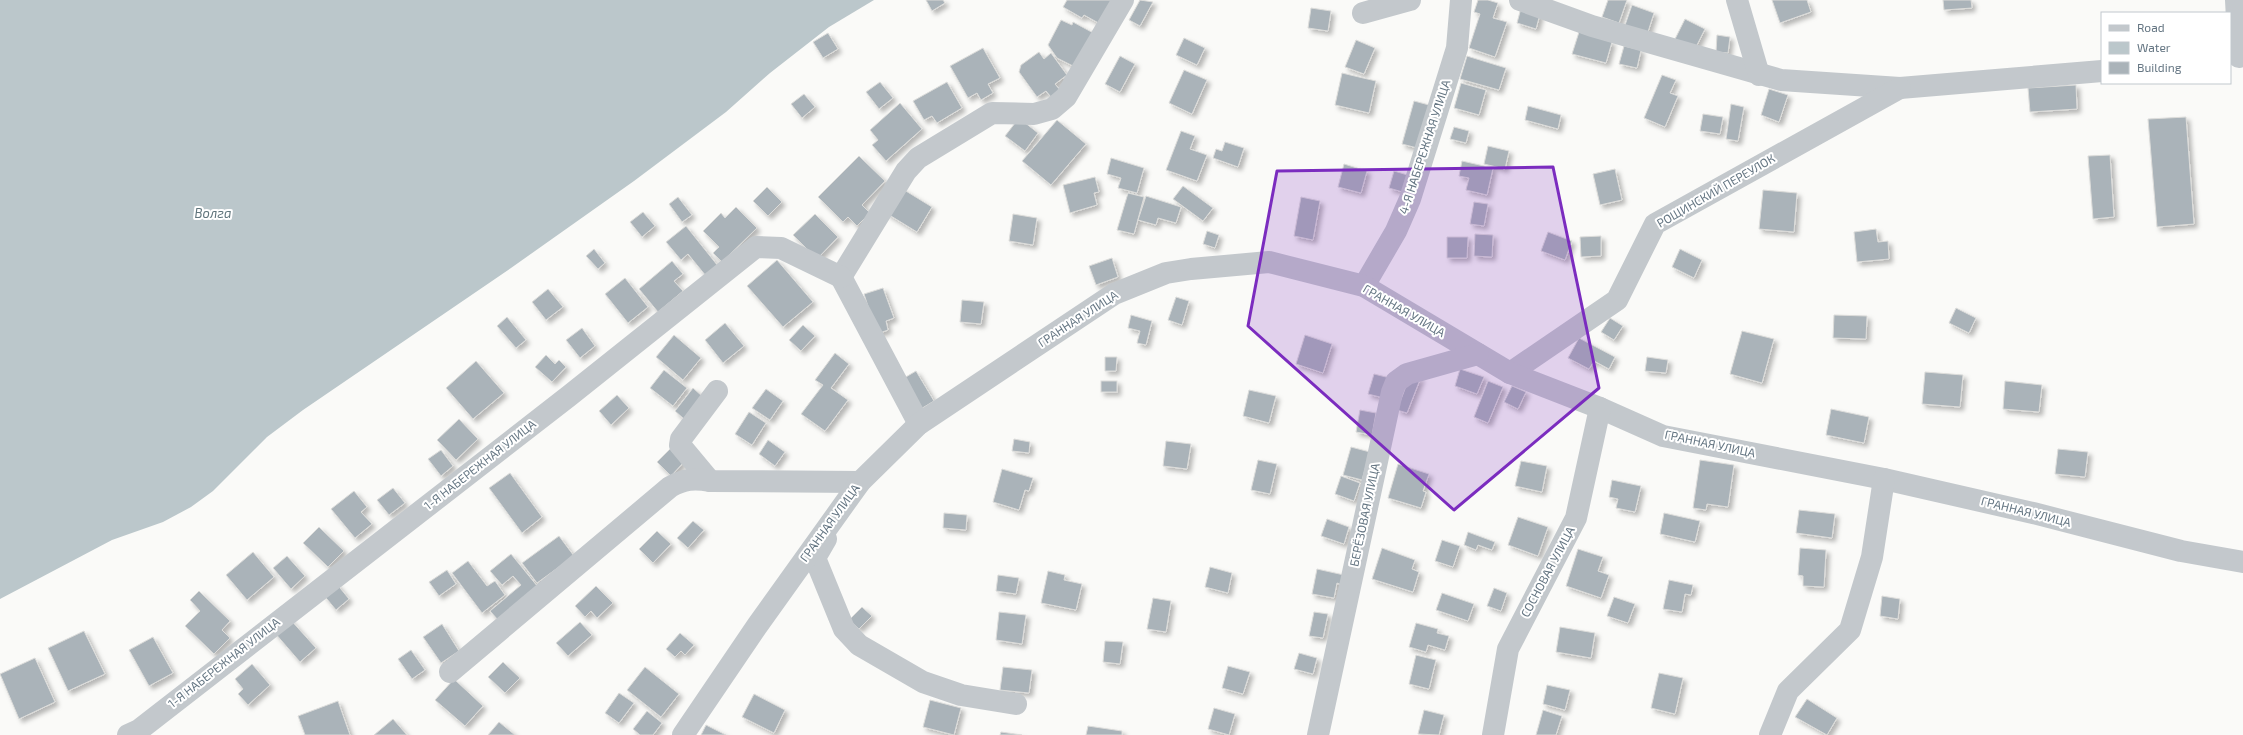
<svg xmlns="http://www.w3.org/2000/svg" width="2243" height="735" viewBox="0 0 2243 735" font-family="'Exo 2',sans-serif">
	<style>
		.water { fill: #bbc7cb }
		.building { fill: #aab3b9; stroke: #dcdcda; filter: url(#shadow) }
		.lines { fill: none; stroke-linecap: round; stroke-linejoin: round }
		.minor { stroke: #c3c8cc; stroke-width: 22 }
		.marked { fill: #7b2cbf; fill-opacity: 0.2; stroke: #7b2cbf; stroke-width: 3; stroke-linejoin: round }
		.labels { text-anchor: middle; stroke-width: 4; stroke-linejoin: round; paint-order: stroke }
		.street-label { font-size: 12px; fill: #657683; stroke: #fff }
		.water-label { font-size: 13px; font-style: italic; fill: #60757c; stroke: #fff }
	</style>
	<defs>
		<filter id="shadow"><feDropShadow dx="3.5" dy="3.5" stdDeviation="2" flood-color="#0004"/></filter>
	</defs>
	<rect width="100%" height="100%" fill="#fafaf8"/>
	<!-- water -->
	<polygon class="water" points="0,0 874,0 829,27 770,73 726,112 634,181 511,268 303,410 267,437 213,491 191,507 163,522 112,540 0,599"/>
	<!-- building -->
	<g class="building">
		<polygon points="926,0 943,0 945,3 932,11"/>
		<polygon points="1067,0 1119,0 1104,26 1084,15 1082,18 1063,7"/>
		<polygon points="1140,0 1153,2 1140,26 1129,20"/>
		<polygon points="1478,0 1488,0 1498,3 1493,18 1507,22 1495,57 1469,48 1480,14 1474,12"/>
		<polygon points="1608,0 1627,0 1619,23 1602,17"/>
		<polygon points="1772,0 1807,0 1811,12 1780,23"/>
		<polygon points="1943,0 1971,0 1972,8 1944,10"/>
		<polygon points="1632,5 1654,13 1647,35 1624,28"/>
		<polygon points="1311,8 1331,11 1328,31 1308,28"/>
		<polygon points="1521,8 1540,14 1536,29 1517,23"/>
		<polygon points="1685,19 1705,29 1695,49 1675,39"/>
		<polygon points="1061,20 1072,25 1073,22 1099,36 1081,70 1057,58 1048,45"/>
		<polygon points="1579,32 1612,42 1606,63 1572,54"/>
		<polygon points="828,33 838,49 823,58 813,42"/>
		<polygon points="1717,35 1730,37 1728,53 1716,52"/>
		<polygon points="1184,38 1205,48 1197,65 1176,55"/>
		<polygon points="1356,40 1375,48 1364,74 1345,67"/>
		<polygon points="1624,46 1641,50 1637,68 1619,64"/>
		<polygon points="983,48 1000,78 988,84 993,93 981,100 977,93 968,98 950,66"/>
		<polygon points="1039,52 1044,59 1051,53 1067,75 1055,84 1060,90 1051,97 1046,91 1037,97 1019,72 1021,65"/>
		<polygon points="1120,56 1135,64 1120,92 1105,84"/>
		<polygon points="1467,56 1506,68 1499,90 1460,79"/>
		<polygon points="1184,70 1207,80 1192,114 1169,103"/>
		<polygon points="1342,73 1376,81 1369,113 1335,105"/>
		<polygon points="1662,75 1676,80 1670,93 1678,96 1665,127 1644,118"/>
		<polygon points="880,82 893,98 879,109 866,92"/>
		<polygon points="947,82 962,108 937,123 932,116 924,120 913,101"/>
		<polygon points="1461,83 1486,90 1479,115 1454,108"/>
		<polygon points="2076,85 2077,109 2030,112 2028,88"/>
		<polygon points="1769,89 1788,95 1779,122 1761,115"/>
		<polygon points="804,94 815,107 802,118 791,104"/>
		<polygon points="1414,101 1433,106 1421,149 1402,144"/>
		<polygon points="900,103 922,129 886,161 872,145 878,140 870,130"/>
		<polygon points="1731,104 1744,107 1738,141 1726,139"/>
		<polygon points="1528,106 1561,115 1558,129 1525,120"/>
		<polygon points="1703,114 1723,117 1720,134 1700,131"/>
		<polygon points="2186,117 2194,224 2157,227 2148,119"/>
		<polygon points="1019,118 1038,133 1025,151 1005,136"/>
		<polygon points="1057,120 1086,144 1051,185 1022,161"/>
		<polygon points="1454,127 1469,131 1466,143 1450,139"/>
		<polygon points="1181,131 1195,136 1190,149 1207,155 1197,181 1166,170"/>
		<polygon points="1225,142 1244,148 1238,167 1213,158 1216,149 1222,151"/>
		<polygon points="1488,146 1509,151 1505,169 1484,164"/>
		<polygon points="2110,155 2114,217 2093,219 2088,156"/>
		<polygon points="859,156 885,181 862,205 870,213 857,226 848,217 843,222 818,197"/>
		<polygon points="1111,158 1144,168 1137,193 1118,188 1121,178 1107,174"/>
		<polygon points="1462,161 1493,168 1487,195 1466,190 1469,178 1459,176"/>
		<polygon points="1344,164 1367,171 1361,193 1338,187"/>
		<polygon points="1615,169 1622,200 1600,205 1593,174"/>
		<polygon points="1394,171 1411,176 1406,193 1389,188"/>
		<polygon points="1095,177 1099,192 1094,193 1097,205 1070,213 1063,185"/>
		<polygon points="1183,186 1213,208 1203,221 1173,199"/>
		<polygon points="767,187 782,202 768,216 753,201"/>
		<polygon points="901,188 932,207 917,232 886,213"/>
		<polygon points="1763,190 1797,193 1794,232 1759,229"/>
		<polygon points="1128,193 1144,197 1134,234 1117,230"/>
		<polygon points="1146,196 1181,207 1176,223 1158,218 1156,225 1138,220"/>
		<polygon points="678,197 692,215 682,222 669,204"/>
		<polygon points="1301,197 1320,201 1313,240 1294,236"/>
		<polygon points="1474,202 1488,204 1484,226 1470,224"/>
		<polygon points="736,207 757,228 722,262 713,253 719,247 703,231 721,213 725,218"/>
		<polygon points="643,212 655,226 642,237 630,222"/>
		<polygon points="815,214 838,237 817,259 793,235"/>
		<polygon points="1013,214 1037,218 1033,245 1009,241"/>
		<polygon points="686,226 718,266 706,276 688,254 681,260 666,242"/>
		<polygon points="1876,229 1878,242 1888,241 1889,259 1857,262 1854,232"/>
		<polygon points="1207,231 1219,235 1215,248 1203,244"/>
		<polygon points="1548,232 1572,241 1565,260 1541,251"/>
		<polygon points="1475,234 1493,235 1492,257 1474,256"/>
		<polygon points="1601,236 1601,256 1581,257 1580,237"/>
		<polygon points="1447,237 1468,237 1467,258 1447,258"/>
		<polygon points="594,249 605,263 598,269 586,256"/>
		<polygon points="1680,249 1702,260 1694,278 1672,267"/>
		<polygon points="1112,258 1118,277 1096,285 1089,266"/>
		<polygon points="777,260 813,302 783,327 747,286"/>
		<polygon points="672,261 683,274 674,281 683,291 658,312 639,289"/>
		<polygon points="625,278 648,307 628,323 605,294"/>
		<polygon points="883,288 894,318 886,321 888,330 877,334 864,294"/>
		<polygon points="548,289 563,307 546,320 532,302"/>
		<polygon points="1176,297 1189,301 1182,325 1168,320"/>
		<polygon points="962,300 984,302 981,324 960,322"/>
		<polygon points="1956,308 1976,318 1969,333 1949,323"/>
		<polygon points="1131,315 1152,321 1146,345 1137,343 1140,331 1128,328"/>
		<polygon points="1834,315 1867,316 1866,339 1833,338"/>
		<polygon points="507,317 526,340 516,348 497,326"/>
		<polygon points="1610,318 1623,326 1614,340 1601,332"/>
		<polygon points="725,323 744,346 723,363 705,340"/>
		<polygon points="803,325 815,336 801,351 789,340"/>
		<polygon points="582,328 595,346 580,358 566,340"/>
		<polygon points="1742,331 1774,339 1762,383 1730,374"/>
		<polygon points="674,335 701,358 683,380 656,357"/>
		<polygon points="1305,335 1332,344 1323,373 1296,364"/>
		<polygon points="1579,338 1615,357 1609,369 1594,361 1589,369 1568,358"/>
		<polygon points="835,353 849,364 831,388 848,400 825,431 801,414 823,385 815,380"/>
		<polygon points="546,355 555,364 559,360 566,367 552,382 535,367"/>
		<polygon points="1105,357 1117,357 1116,371 1105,371"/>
		<polygon points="1647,357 1668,360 1666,373 1645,371"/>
		<polygon points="476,361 504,393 473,419 446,388"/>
		<polygon points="1460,369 1484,377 1477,394 1455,386"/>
		<polygon points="664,370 687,388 673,406 650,388"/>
		<polygon points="916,371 934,401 909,416 899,381"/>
		<polygon points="1925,372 1963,375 1960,407 1922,404"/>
		<polygon points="1374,374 1390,378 1384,398 1368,394"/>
		<polygon points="1421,377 1407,413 1397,410 1408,381"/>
		<rect x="1101" y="381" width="16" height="11"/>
		<polygon points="1488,381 1503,387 1488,423 1474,417"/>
		<polygon points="2005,381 2042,385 2039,412 2003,409"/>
		<polygon points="1512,386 1526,392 1518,409 1504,402"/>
		<polygon points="693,388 702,396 684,419 675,411"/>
		<polygon points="766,389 783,401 770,420 752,408"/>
		<polygon points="1249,390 1276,396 1269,423 1243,416"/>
		<polygon points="617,395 629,408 611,425 599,411"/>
		<polygon points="1831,409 1869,417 1864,443 1826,435"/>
		<polygon points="1360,410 1376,413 1372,435 1356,432"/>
		<polygon points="749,412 766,423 752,445 735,434"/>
		<polygon points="459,419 478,439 456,460 437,440"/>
		<polygon points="1014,439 1030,442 1029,453 1012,451"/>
		<polygon points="768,440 785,452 775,466 759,454"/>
		<polygon points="1166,441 1191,444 1187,469 1163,466"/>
		<polygon points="1351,447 1370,452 1362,480 1343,475"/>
		<polygon points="670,449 683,463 671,476 657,462"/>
		<polygon points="2058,449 2088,452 2085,477 2055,474"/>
		<polygon points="441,450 453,466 441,476 428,459"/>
		<polygon points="1258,460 1277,464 1270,494 1251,490"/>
		<polygon points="1700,460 1734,465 1728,507 1707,504 1706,510 1693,508"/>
		<polygon points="1521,461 1547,466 1542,492 1515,486"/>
		<polygon points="1398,464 1429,474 1423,491 1426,492 1421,508 1388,498"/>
		<polygon points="1002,469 1033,478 1029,491 1025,490 1019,510 993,502"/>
		<polygon points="510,473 542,517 522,533 489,488"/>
		<polygon points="1341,476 1360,483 1354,501 1335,494"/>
		<polygon points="1612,480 1641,486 1635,512 1616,508 1618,499 1609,497"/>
		<polygon points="393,488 405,503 389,515 377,500"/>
		<polygon points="354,491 367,507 361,512 372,524 355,538 331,509"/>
		<polygon points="1799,510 1835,514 1832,538 1796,533"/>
		<polygon points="944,513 967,515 966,530 943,528"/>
		<polygon points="1664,513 1700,521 1695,542 1660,534"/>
		<polygon points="1518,517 1548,527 1538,556 1508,545"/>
		<polygon points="1327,519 1349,527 1344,544 1321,536"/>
		<polygon points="693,521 704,530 688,548 677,538"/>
		<polygon points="319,527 344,551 328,567 303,543"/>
		<polygon points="657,531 671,544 653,563 639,549"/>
		<polygon points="1468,532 1495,542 1492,550 1478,545 1476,550 1464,545"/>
		<polygon points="559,536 574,556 537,583 522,563"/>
		<polygon points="1442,540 1460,546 1453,567 1435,561"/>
		<polygon points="1382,548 1415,560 1412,569 1419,572 1413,592 1372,579"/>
		<polygon points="1800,548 1826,550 1824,587 1803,586 1803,576 1798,575"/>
		<polygon points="1578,549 1603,557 1598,571 1609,575 1601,598 1566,586"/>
		<polygon points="253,552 274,577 247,600 226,575"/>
		<polygon points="511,554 538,587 498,620 490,611 521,585 513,576 502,585 490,571"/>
		<polygon points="287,556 305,576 291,589 273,568"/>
		<polygon points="468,561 487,586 495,581 505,595 482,613 452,573"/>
		<polygon points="1210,567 1232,573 1228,593 1205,587"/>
		<polygon points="1317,569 1344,575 1342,585 1337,583 1334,598 1312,594"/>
		<polygon points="447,570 456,584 439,596 429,582"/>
		<polygon points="1048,571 1065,575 1064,580 1082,584 1076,610 1041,603"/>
		<polygon points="998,575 1019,578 1016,594 996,591"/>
		<polygon points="1669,580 1693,585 1691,595 1685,594 1682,612 1663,609"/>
		<polygon points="336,583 349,599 336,610 322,593"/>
		<polygon points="596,586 613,603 597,618 591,611 585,617 575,606"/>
		<polygon points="1494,588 1507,593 1501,611 1487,606"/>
		<polygon points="199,591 230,621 222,630 230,638 214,654 185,626 200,611 190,600"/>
		<polygon points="1442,593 1474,604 1468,621 1436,610"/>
		<polygon points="1882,596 1900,599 1898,619 1880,616"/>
		<polygon points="1614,597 1635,604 1628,623 1607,616"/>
		<polygon points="1153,598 1171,601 1166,632 1147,629"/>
		<polygon points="862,607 872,616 859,629 849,620"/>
		<polygon points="999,612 1026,615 1022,644 996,640"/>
		<polygon points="1314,612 1328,614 1323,638 1309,636"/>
		<polygon points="289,618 316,648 300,662 274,632"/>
		<polygon points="580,622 592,635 568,656 556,643"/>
		<polygon points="1416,623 1438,629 1437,633 1449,636 1445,650 1428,645 1426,652 1409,647"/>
		<polygon points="442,624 459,651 441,663 423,637"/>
		<polygon points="1560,627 1595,633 1591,658 1556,652"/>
		<polygon points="84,631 105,674 68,691 48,648"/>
		<polygon points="680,633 694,645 685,655 681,651 675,657 666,649"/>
		<polygon points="153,637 173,673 149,686 129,650"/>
		<polygon points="1105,641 1123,642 1120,664 1103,662"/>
		<polygon points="411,650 425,670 412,679 398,659"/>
		<polygon points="1299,653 1317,658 1313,674 1294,669"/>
		<polygon points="1416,655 1436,660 1429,689 1409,684"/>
		<polygon points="35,658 55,702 19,719 0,674"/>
		<polygon points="503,662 520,678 505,693 488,677"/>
		<polygon points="252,664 270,685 248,705 238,694 243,689 235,679"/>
		<polygon points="1228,666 1250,672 1243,694 1222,688"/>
		<polygon points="645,667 679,694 661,717 627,690"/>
		<polygon points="1003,667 1032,670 1029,693 1000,690"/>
		<polygon points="1659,673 1683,678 1675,714 1651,708"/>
		<polygon points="454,679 483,706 465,726 435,700"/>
		<polygon points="1547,685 1570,690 1565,710 1543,704"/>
		<polygon points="619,693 634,703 619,723 605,713"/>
		<polygon points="754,694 785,710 774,733 742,717"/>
		<polygon points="1807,699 1837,718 1827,735 1795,717"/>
		<polygon points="930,700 961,708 954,735 923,727"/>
		<polygon points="338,701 350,735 305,735 298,716"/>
		<polygon points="1214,708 1235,714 1229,735 1208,729"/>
		<polygon points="1424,710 1444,715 1439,735 1418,734"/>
		<polygon points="1543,710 1562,716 1556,735 1536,735"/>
		<polygon points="647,711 662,723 653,735 640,735 633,729"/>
		<polygon points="393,719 407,735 374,735"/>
		<polygon points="499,722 515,735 488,735"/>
		<polygon points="706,725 726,735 701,735"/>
		<polygon points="1088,726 1122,731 1122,735 1086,735"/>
		<polygon points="1001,732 1022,735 1000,735"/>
	</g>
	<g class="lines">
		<!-- minor -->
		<g class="minor">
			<polyline points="1520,0 1592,26 1781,80 1900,88 2102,71"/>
			<polyline points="1737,0 1759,75"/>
			<polyline points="2236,0 2239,57"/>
			<polyline points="1363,13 1410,0"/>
			<polyline points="841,277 906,171 918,158 992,113 1034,114 1052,109 1066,97 1123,0"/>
			<polyline points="841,277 919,424"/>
			<polyline points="1364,286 1396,231 1410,199 1457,48 1461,0"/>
			<polyline points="1510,373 1617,300 1655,224 1900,88"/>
			<polyline points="710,481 680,445 681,439 717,391"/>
			<polyline points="826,539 815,558 844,629 859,645 923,682 961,695 1016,704"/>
			<path d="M 450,672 L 670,487 C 684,479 694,478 710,481 L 860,482"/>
			<polyline points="128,735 139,730 569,396 756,247 781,248 841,277"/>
			<polyline points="683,735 757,626 860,482 919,424 1114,294 1166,273 1191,269 1269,262 1364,286 1510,373 1600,408 1663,436 1884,479 2033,513 2181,551 2243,562"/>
			<polyline points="1318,735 1392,392 1396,382 1407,374 1478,354"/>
			<polyline points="1493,735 1508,649 1576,518 1600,408"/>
			<polyline points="1770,735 1788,691 1850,630 1872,557 1884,479"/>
		</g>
	</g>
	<!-- marked area -->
	<path class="marked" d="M 1553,167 L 1599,388 L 1454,510 L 1248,326 L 1277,171 Z"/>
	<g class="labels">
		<!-- street labels -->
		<g class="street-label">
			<text transform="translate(1425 147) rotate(-72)" y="4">4-Я НАБЕРЕЖНАЯ УЛИЦА</text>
			<text transform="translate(1716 191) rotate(-30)" y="4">РОЩИНСКИЙ ПЕРЕУЛОК</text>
			<text transform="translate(1404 311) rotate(30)" y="4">ГРАННАЯ УЛИЦА</text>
			<text transform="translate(1078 319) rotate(-33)" y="4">ГРАННАЯ УЛИЦА</text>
			<text transform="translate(1710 444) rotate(12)" y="4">ГРАННАЯ УЛИЦА</text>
			<text transform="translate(480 465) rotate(-38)" y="4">1-Я НАБЕРЕЖНАЯ УЛИЦА</text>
			<text transform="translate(2026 512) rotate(14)" y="4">ГРАННАЯ УЛИЦА</text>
			<text transform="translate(1365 515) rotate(-78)" y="4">БЕРЁЗОВАЯ УЛИЦА</text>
			<text transform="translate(830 523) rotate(-54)" y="4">ГРАННАЯ УЛИЦА</text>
			<text transform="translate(1548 572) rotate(-62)" y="4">СОСНОВАЯ УЛИЦА</text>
			<text transform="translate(224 663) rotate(-38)" y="4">1-Я НАБЕРЕЖНАЯ УЛИЦА</text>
		</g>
		<!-- water labels -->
		<g class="water-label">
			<text x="213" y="218">Волга</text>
		</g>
	</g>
	<!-- legend -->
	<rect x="2101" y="12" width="130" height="72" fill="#ffffff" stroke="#c1c8cd"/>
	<rect x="2109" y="25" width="20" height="6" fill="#c3c8cc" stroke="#c1c8cd"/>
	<text x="2137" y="32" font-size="12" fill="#657683">Road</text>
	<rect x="2109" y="42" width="20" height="12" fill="#bbc7cb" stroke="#c1c8cd"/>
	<text x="2137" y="52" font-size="12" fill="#657683">Water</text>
	<rect x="2109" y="62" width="20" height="12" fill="#aab3b9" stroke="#c1c8cd"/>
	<text x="2137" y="72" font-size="12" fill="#657683">Building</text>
</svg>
